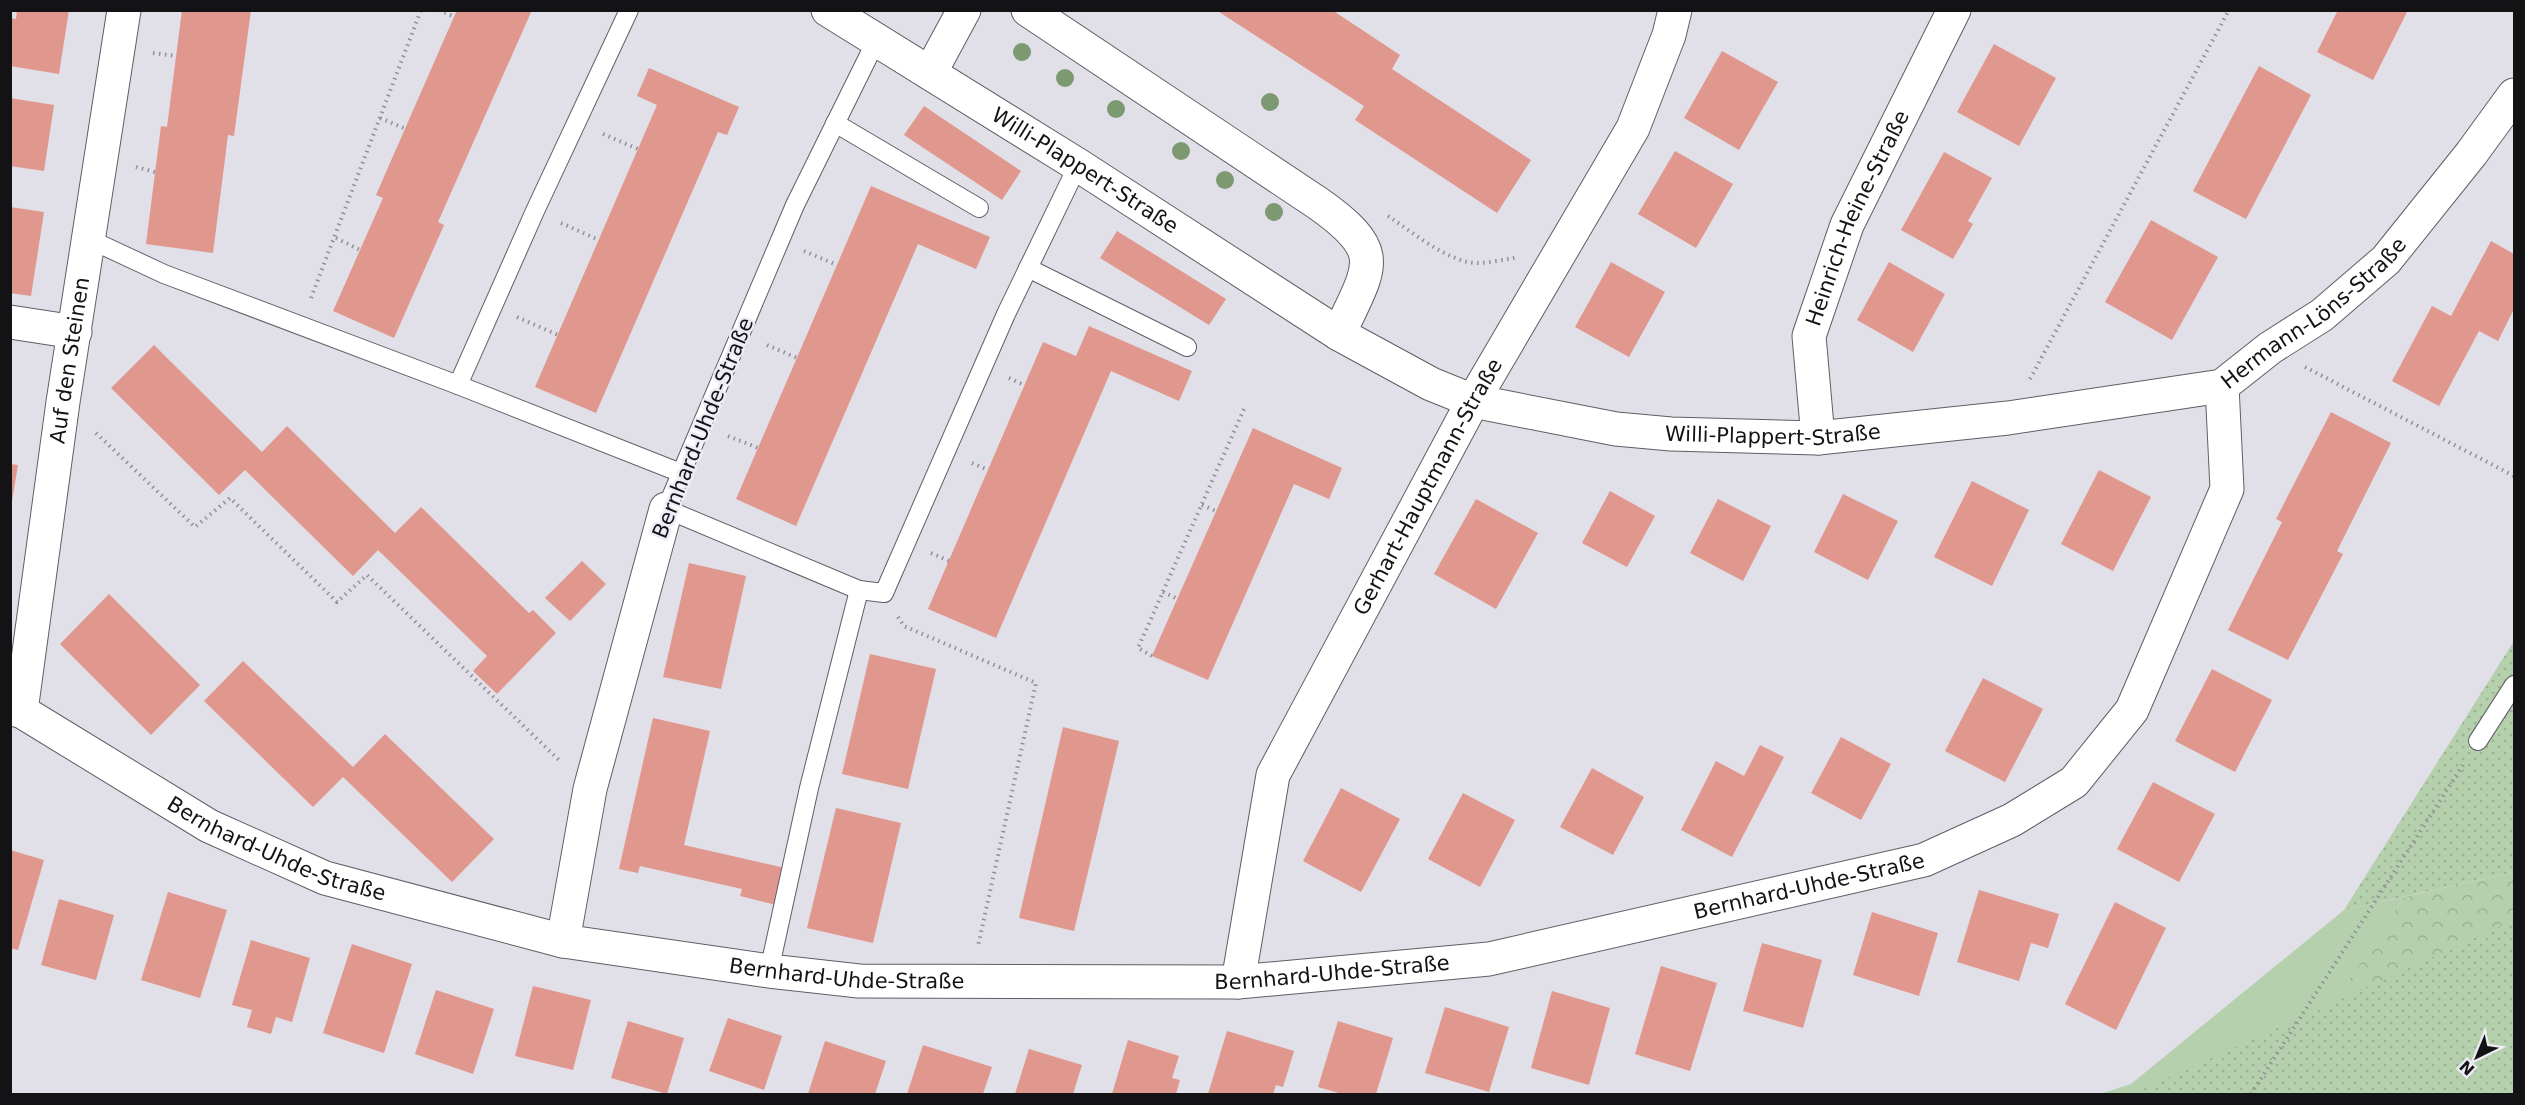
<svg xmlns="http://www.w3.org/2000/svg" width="2525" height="1105" viewBox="0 0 2525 1105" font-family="'DejaVu Sans',sans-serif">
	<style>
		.grass { fill: #b5d0ac }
		.forest { fill: url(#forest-crowns) }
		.park { fill: url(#park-dots) }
		.building { fill: #e0978d }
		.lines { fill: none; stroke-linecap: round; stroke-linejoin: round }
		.lane-casing { stroke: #5f5e66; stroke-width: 20 }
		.street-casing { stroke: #5f5e66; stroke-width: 35 }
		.path { stroke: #919097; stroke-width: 4; stroke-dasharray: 1.5 4.5; stroke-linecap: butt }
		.lane { stroke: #fff; stroke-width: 18 }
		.street { stroke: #fff; stroke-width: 33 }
		.tree { fill: #7d9972 }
		.labels { text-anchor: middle; stroke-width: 5; stroke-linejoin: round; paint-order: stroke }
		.street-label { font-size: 21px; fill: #131316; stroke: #eeecf6 }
	</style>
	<defs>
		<pattern id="forest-crowns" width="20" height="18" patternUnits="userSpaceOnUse" patternTransform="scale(1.5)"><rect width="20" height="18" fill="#b5d0ac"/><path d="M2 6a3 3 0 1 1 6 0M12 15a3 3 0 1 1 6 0" fill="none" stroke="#9bb293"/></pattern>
		<pattern id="park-dots" width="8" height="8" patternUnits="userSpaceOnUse" patternTransform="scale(1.5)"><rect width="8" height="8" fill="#b5d0ac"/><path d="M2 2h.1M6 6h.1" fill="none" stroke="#9bb293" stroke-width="1.8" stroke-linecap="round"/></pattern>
	</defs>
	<rect width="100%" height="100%" fill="#e1dfe8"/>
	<!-- grass -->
	<polygon class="grass" points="2404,897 2349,980 2400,1094 2100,1094 2131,1084 2344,910"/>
	<!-- forest -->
	<polygon class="forest" points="2514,872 2514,1094 2310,1067 2349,980 2404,897"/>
	<!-- park -->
	<g class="park">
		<polygon points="2514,641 2514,872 2344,910"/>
		<polygon points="2514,920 2514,1094 2132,1094 2466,942"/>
	</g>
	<!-- building -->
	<g class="building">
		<polygon points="17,10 69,10 59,74 10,66 10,18 16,19"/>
		<polygon points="182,10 251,10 234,136 228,135 213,253 146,244 161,126 167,127"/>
		<polygon points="457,10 532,10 438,222 444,225 394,338 333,311 383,198 376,195"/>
		<polygon points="1216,10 1332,10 1400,55 1392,69 1531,160 1497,213 1355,120 1364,106"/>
		<polygon points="2338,10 2408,10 2373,80 2317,52"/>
		<polygon points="1994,44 2056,78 2019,146 1957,112"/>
		<polygon points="1722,51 1778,82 1739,150 1684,118"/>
		<polygon points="2259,66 2311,95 2246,219 2193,191"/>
		<polygon points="649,68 739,107 727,135 718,132 596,413 535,387 657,105 637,96"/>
		<polygon points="10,98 54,105 44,171 10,166"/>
		<polygon points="924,106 1021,171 1002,200 904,135"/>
		<polygon points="1675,151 1733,184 1696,248 1638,214"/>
		<polygon points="1944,152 1992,178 1968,221 1973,224 1953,259 1901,230"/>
		<polygon points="871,186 990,237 976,269 918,244 796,526 736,499"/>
		<polygon points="10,207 44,212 31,296 10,293"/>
		<polygon points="2151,220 2218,257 2172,340 2105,302"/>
		<polygon points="1117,231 1226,299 1209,325 1100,258"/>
		<polygon points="2491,241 2514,254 2514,309 2498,341 2479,331 2439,406 2392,381 2432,306 2451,316"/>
		<polygon points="1611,262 1665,292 1629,357 1575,327"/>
		<polygon points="1889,262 1945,294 1913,352 1857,320"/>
		<polygon points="1089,326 1192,371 1179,401 1111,371 996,638 928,609 1043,342 1076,356"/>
		<polygon points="154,345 262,452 287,426 395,533 421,507 529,613 533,610 556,633 497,694 473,671 487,656 378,550 353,576 245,470 219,495 111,388"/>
		<polygon points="2331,412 2391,443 2337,551 2343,554 2288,660 2228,630 2282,522 2276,519"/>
		<polygon points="1253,428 1342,468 1329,499 1294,484 1208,680 1152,656"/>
		<polygon points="10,464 18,465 12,501 10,500"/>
		<polygon points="2099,470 2151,497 2113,571 2061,544"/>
		<polygon points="1972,481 2029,510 1992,586 1934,557"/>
		<polygon points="1610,491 1655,516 1627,567 1582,543"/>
		<polygon points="1843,494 1898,521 1868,580 1814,552"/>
		<polygon points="1476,499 1538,533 1496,609 1434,574"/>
		<polygon points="1718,499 1771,526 1743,581 1690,553"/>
		<polygon points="582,561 606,584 570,621 545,598"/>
		<polygon points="689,563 746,576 721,689 663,677"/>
		<polygon points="109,594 200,685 151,735 60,644"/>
		<polygon points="870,654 936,669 908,789 842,774"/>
		<polygon points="243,661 353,767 385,734 494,839 452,882 343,777 313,807 204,701"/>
		<polygon points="2212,669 2272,700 2235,772 2175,741"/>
		<polygon points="1983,678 2043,709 2005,782 1945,751"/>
		<polygon points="653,718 710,731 684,845 785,868 776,905 740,896 742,889 640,866 638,873 619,869"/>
		<polygon points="1063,727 1119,741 1074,931 1019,918"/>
		<polygon points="1841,737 1891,764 1861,820 1811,793"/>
		<polygon points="1760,745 1784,757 1732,857 1681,830 1716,761 1744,776"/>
		<polygon points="1592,768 1644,797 1613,855 1560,827"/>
		<polygon points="2153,782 2215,814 2179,882 2117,849"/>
		<polygon points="1341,788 1400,819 1361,892 1303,861"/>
		<polygon points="1463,793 1515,820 1480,887 1428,859"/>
		<polygon points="836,808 901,823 873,943 807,928"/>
		<polygon points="10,850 44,860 18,950 10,948"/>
		<polygon points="1979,890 2059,914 2048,948 2031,943 2019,981 1957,962"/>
		<polygon points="168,892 227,910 200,998 141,980"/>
		<polygon points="59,899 114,915 96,980 41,965"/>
		<polygon points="2115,902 2166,928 2116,1030 2065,1004"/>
		<polygon points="1872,912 1938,933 1919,996 1853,975"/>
		<polygon points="251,940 310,958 292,1022 276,1017 271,1034 247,1027 252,1010 232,1005"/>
		<polygon points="1762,943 1822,960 1803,1028 1743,1011"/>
		<polygon points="352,944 412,964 384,1053 323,1033"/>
		<polygon points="1661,966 1717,983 1690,1071 1635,1054"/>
		<polygon points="533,986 591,1000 573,1070 515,1056"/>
		<polygon points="436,990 494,1009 473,1074 415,1054"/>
		<polygon points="1552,991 1610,1008 1589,1085 1531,1068"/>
		<polygon points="1445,1007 1509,1027 1489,1092 1425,1073"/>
		<polygon points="728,1018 782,1036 764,1090 709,1071"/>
		<polygon points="628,1021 684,1038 667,1094 611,1078"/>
		<polygon points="1338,1021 1393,1038 1376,1094 1342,1094 1318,1087"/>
		<polygon points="1227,1031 1294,1051 1283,1087 1276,1085 1273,1094 1208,1094"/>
		<polygon points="1128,1040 1179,1056 1172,1078 1180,1080 1176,1094 1112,1094"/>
		<polygon points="825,1041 886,1061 875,1094 808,1094"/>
		<polygon points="923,1045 992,1067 983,1094 907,1094"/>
		<polygon points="1029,1049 1082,1065 1073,1094 1015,1094"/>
	</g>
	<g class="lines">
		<!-- lane casing -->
		<g class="lane-casing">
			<g id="lane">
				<polyline points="876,41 795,205 666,509 859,590 884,593 1006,314 1078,165"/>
				<polyline points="835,123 979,208"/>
				<polyline points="89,239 164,274 458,385 681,473"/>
				<polyline points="1028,268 1187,347"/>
				<polyline points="458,385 535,211 629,10"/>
				<polyline points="2478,741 2514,685"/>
				<polyline points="769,971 809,788 859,590"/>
			</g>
		</g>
		<!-- street casing -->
		<g class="street-casing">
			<g id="street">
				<path id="s1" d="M 828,10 L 1078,165 L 1339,334 L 1431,384 L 1473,401 L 1616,429 L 1671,434 L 1818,438 L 2008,418 L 2222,386 L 2270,348 L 2322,315 L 2386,260 L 2471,154 L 2514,95"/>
				<path d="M 1028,10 L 1319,204 C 1388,253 1370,266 1339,334"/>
				<polyline points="930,73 964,10"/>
				<polyline points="10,322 75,332"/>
				<path id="s2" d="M 1818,438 L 1809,336 L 1847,225 L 1954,10"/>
				<path id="s3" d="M 10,709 L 21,711 L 209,826 L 325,878 L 563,941 L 769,971 L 859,981 L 1238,982 L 1489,959 L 1924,860 L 2012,820 L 2074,782 L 2132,710 L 2227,489 L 2222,386"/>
				<path id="s4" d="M 21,711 L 63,402 L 124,10"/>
				<polyline points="563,941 590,789 666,509"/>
				<path id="s5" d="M 1238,982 L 1273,775 L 1473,401 L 1633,128 L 1669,35 L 1675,10"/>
			</g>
		</g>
		<!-- path -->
		<g class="path">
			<polyline points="439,10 455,17"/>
			<polyline points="153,53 176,56"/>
			<polyline points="380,118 406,129"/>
			<polyline points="603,134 638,149"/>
			<polyline points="136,167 155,172"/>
			<path d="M 1388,216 C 1412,232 1437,253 1464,261 C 1480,266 1499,260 1515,258"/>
			<polyline points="561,223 599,240"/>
			<polyline points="336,238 360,250"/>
			<polyline points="804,251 837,265"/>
			<polyline points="311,298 421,10"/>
			<polyline points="517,317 558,335"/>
			<polyline points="767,345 797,358"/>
			<polyline points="2305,367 2514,476"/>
			<polyline points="1009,378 1024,385"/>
			<polyline points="2030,379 2229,10"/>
			<polyline points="96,433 195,527 230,498 337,602 367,575 561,762"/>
			<polyline points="728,436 758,448"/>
			<polyline points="972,463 988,470"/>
			<polyline points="1202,505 1216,511"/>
			<polyline points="931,553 949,561"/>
			<polyline points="1163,592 1178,599"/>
			<polyline points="898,617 904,626 1036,683 978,946"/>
			<polyline points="1152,656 1138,648 1244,409"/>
			<polyline points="2251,1094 2463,765"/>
		</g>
		<!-- lane -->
		<use href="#lane" class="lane"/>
		<!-- street -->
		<use href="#street" class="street"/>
	</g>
	<!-- trees -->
	<g class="tree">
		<circle cx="1022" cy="52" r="9"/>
		<circle cx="1065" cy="78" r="9"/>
		<circle cx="1270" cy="102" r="9"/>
		<circle cx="1116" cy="109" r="9"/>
		<circle cx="1181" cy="151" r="9"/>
		<circle cx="1225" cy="180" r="9"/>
		<circle cx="1274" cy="212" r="9"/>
	</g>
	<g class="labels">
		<!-- street labels -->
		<g class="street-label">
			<text dy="7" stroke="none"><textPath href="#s1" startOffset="303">Willi-Plappert-Straße</textPath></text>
			<text dy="7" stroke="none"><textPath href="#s2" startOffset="230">Heinrich-Heine-Straße</textPath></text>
			<text dy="7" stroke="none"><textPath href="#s1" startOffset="1628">Hermann-Löns-Straße</textPath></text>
			<text dy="7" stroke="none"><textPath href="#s4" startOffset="354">Auf den Steinen</textPath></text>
			<text transform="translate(703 428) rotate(-68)" y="7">Bernhard-Uhde-Straße</text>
			<text dy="7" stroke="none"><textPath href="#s1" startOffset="1058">Willi-Plappert-Straße</textPath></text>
			<text dy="7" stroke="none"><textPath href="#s5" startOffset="537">Gerhart-Hauptmann-Straße</textPath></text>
			<text dy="7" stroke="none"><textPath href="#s3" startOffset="303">Bernhard-Uhde-Straße</textPath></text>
			<text dy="7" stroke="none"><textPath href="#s3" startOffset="1863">Bernhard-Uhde-Straße</textPath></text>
			<text dy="7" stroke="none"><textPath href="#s3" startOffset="1377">Bernhard-Uhde-Straße</textPath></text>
			<text dy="7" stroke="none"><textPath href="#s3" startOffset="891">Bernhard-Uhde-Straße</textPath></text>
		</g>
	</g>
	<!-- border -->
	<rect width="2525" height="1105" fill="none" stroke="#131316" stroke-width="24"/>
	<!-- north arrow -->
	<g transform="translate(2477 1057) rotate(223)" stroke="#eeecf6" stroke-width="4.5" paint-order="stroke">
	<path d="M0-4.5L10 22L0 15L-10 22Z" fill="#131316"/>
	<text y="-9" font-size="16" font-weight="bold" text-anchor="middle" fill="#131316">N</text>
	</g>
</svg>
